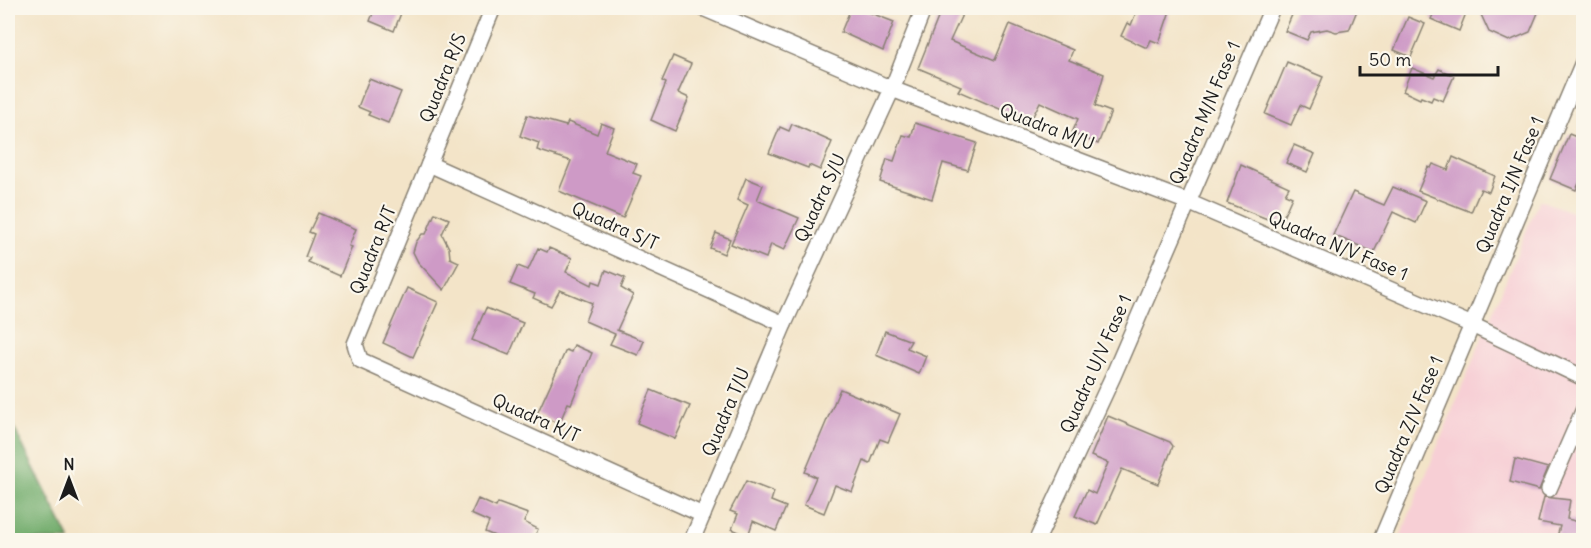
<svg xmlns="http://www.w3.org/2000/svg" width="1591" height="548" viewBox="0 0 1591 548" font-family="Delius,sans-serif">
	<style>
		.built { fill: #f7cfd5 }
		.forest { fill: #6eaa69; stroke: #456342; stroke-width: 1.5 }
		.building { fill: #ce9ac6 }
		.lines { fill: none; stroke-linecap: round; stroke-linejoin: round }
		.minor-casing { stroke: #888072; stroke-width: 18 }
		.minor { stroke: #fff; stroke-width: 15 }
		.labels { text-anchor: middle; stroke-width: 4.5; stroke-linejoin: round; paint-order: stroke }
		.street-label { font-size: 18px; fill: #1c1c1c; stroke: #fbf7ec }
	</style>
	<rect width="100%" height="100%" fill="#fbf7ec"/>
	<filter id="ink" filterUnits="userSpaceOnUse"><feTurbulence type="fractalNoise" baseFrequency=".0167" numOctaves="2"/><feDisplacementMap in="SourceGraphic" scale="12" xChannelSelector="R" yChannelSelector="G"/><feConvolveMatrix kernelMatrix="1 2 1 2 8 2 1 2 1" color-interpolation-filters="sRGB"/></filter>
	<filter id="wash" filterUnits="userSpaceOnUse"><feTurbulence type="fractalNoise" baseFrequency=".008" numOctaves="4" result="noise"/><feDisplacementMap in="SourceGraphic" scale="24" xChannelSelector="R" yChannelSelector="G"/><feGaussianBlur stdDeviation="1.35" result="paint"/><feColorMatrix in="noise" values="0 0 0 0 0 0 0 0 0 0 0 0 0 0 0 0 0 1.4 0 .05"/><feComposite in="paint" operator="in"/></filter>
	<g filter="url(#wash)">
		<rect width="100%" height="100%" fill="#f3e4c8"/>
		<!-- built -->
		<polygon class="built" points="1539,200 1583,216 1583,540 1399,540"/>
		<!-- forest -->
		<polygon class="forest" points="8,416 70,540 8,540"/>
		<g id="blocks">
			<!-- building -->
			<g class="building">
				<polygon points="375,8 403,8 394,31 370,21"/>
				<polygon points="851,8 858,8 894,22 883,51 841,32"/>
				<polygon points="942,8 965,8 950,41 995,60 1010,24 1073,50 1069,60 1104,74 1095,106 1111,112 1098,144 1072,133 1078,119 1040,102 1030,122 958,91 961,86 918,68"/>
				<polygon points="1138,8 1171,8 1159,43 1151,40 1147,48 1121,36 1127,23 1131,25"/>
				<polygon points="1295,8 1358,8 1349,30 1336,32 1327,29 1311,32 1307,40 1285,31"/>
				<polygon points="1436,8 1468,8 1459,31 1431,19"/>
				<polygon points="1478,8 1540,8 1530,32 1509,41 1489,32"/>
				<polygon points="1408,17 1425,24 1411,57 1394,50"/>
				<polygon points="673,56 691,64 678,93 689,98 675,131 651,120 666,83 662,81"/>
				<polygon points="1287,62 1323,77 1309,109 1300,105 1291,125 1265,114"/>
				<polygon points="1412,68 1434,77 1439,69 1454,76 1443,101 1433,97 1431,101 1421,97 1420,99 1403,91"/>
				<polygon points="369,79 401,92 388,123 368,115 370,112 358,107"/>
				<polygon points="527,115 566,126 568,122 597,134 601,123 614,128 605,151 637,164 633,173 641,176 623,218 559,191 571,161 537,150 539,143 520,136"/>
				<polygon points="915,123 977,143 968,170 943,163 932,199 880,182 887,159 894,161 903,135 911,137"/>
				<polygon points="792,124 832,142 820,170 809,165 808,168 769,153 780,127 789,131"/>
				<polygon points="1569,134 1584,140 1584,172 1576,190 1550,179"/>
				<polygon points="1294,145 1315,154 1307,172 1286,163"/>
				<polygon points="1453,157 1495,176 1489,192 1481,189 1471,212 1418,191 1428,167 1431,168 1433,164 1448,170"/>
				<polygon points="1241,165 1289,187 1285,194 1292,197 1280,224 1227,203"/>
				<polygon points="746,178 763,185 757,200 799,218 784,250 771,244 766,258 731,244 748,205 737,200"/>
				<polygon points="1393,187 1426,201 1416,223 1393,212 1374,252 1333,235 1353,192 1384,205"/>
				<polygon points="318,213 356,229 349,246 352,247 340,276 308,262 310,258 305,257 314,234 309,232"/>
				<polygon points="435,213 449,219 442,234 449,248 450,258 459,262 444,290 418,262 413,252 416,242 422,234 426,234"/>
				<polygon points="716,233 730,239 724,254 710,248"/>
				<polygon points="538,248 547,252 549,248 572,258 566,272 592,285 593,281 601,284 606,270 625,278 621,288 633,295 617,330 644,341 638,355 610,344 615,334 585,321 592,303 560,290 551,306 533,298 535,294 510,284 518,266 528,270"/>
				<polygon points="407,288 438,302 413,357 383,343"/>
				<polygon points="486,308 523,323 509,355 472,340"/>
				<polygon points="885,331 911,341 907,348 926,356 919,374 876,355"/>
				<polygon points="574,345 592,353 571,404 568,403 559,424 537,414 566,350 571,352"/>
				<polygon points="840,389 900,414 888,442 880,439 870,464 864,461 852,492 835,485 824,513 804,505 816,477 805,472"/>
				<polygon points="651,390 690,406 675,439 637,423"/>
				<polygon points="1108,416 1170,442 1173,446 1158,484 1122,469 1097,525 1075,516 1087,490 1095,494 1108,463 1091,456"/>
				<polygon points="1515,459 1548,468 1539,490 1510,482"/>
				<polygon points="746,481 774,492 771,501 786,507 776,531 753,521 748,536 732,529 738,514 730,511"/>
				<polygon points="1544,497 1570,500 1567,519 1579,522 1574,540 1557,537 1560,526 1538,522"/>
				<polygon points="478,499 496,507 498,503 528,514 524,522 538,529 533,540 504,540 485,532 489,522 471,514"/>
			</g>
		</g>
	</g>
	<g filter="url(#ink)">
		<use href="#blocks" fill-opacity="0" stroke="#888072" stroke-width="1.5"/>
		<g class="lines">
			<!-- minor casing -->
			<g class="minor-casing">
				<g id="minor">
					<polyline points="493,8 355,344 360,360 703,515"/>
					<polyline points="703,8 892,89 1188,202 1472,325 1584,378"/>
					<polyline points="429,164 784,324"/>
					<polyline points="1549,489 1584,409"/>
					<polyline points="692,540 784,324 892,89 924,8"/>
					<polyline points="1037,540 1113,376 1272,8"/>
					<polyline points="1381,540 1584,60"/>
				</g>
			</g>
			<!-- minor -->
			<use href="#minor" class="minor"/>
		</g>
	</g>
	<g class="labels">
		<!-- street labels -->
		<g class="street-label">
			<text transform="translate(443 78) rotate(-68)" y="6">Quadra R/S</text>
			<text transform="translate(1205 113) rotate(-67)" y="6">Quadra M/N Fase 1</text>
			<text transform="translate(1047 127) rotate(21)" y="6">Quadra M/U</text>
			<text transform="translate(1510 185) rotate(-67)" y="6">Quadra I/N Fase 1</text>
			<text transform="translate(820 198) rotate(-65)" y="6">Quadra S/U</text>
			<text transform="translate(615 226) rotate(24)" y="6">Quadra S/T</text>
			<text transform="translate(1338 246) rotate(23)" y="6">Quadra N/V Fase 1</text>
			<text transform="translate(373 250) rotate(-68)" y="6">Quadra R/T</text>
			<text transform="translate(1096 364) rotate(-66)" y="6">Quadra U/V Fase 1</text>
			<text transform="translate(726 412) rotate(-67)" y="6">Quadra T/U</text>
			<text transform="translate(536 418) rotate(24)" y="6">Quadra K/T</text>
			<text transform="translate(1409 425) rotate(-67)" y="6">Quadra Z/V Fase 1</text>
		</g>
	</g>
	<!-- margin -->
	<rect width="1591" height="548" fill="none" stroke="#fbf7ec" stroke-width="30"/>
	<!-- north arrow -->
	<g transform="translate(69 479)" stroke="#fbf7ec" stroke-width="4.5" paint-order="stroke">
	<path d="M0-4.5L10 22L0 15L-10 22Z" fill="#1c1c1c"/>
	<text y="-9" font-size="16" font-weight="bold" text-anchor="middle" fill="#1c1c1c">N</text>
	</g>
	<!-- scale -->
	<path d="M1360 66v9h138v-9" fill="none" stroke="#1c1c1c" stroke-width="3"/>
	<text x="1369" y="66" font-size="18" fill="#1c1c1c" stroke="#fbf7ec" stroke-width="4.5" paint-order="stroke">50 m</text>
</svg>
